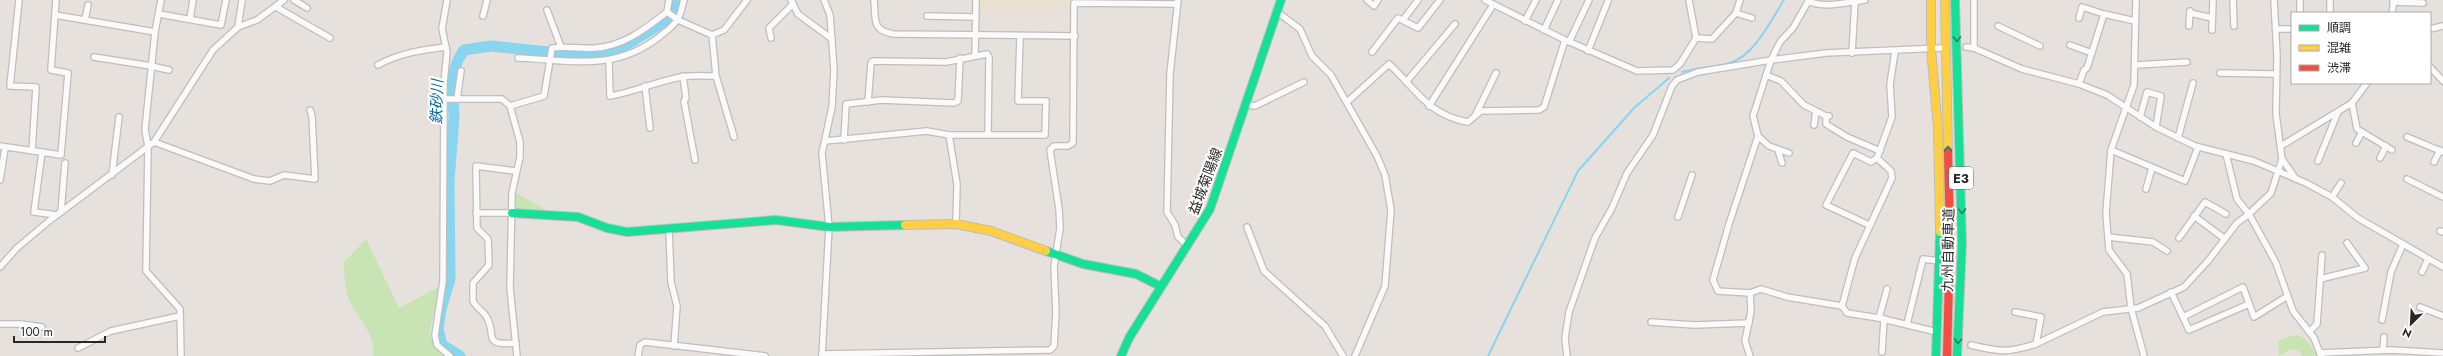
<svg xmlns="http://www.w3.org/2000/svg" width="2443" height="356" viewBox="0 0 2443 356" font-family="Jost,'Noto Sans JP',sans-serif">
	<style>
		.education { fill: #eae0cf }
		.green { fill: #c7e4b2 }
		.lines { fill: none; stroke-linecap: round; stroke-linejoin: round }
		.stream { stroke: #89d4ee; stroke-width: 2 }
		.river { stroke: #89d4ee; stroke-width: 11 }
		.street-casing { stroke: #bfbdbe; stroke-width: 8 }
		.fast-casing { stroke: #bfbdbe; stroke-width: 10 }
		.slow-casing { stroke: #bfbdbe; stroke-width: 10 }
		.jam-casing { stroke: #bfbdbe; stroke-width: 10 }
		.street { stroke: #fbfafa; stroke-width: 5.5 }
		.fast { stroke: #16e098; stroke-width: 8 }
		.slow { stroke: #ffcf43; stroke-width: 8 }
		.jam { stroke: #f24e42; stroke-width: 8 }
		.oneway { stroke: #1e8460 }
		.labels { text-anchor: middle; stroke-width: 4; stroke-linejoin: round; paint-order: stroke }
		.shield { fill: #fff; stroke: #686868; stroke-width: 1 }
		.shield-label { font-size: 13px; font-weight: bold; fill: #272727 }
		.street-label { font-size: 14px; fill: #272727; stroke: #fff }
		.water-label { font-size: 15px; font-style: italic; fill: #056a9d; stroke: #fff }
	</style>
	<rect width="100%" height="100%" fill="#e6e1dc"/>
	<!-- education -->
	<polygon class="education" points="976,0 1081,0 1078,8 976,11"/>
	<!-- green -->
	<g class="green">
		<polygon points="516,193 546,210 546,211 518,210 515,206"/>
		<path d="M 366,239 L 399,308 L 439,287 L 429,334 L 442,356 L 373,356 C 377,332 353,315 347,294 C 344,284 345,272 344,262 Z"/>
		<path d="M 2294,335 C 2307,336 2310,345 2317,356 L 2302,356 L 2299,351 L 2292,349 L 2279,356 L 2278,341 Z"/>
	</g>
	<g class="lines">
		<!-- stream -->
		<g class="stream">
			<path d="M 1682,72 C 1698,67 1714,68 1730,63 C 1755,55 1771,20 1784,0"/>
			<polyline points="1488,356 1578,171 1634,108 1669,78"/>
		</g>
		<!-- river -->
		<polyline class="river" points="460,356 442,345 438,329 441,309 450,279 449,181 454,117 452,75 459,58 464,50 491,46 566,54 605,52 626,45 657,26 666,20 677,0"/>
		<!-- street casing -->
		<g class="street-casing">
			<g id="street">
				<polyline points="19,0 10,86 36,87 32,151"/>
				<polyline points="161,0 155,32 145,130 148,146 146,271 180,309 181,356"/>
				<polyline points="294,0 307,8"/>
				<polyline points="447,0 442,29 447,52 444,82 443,281 435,335 437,345 450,356"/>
				<polyline points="791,0 798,14 832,39"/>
				<path d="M 874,0 C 876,19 871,30 893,34 L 1075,36"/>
				<polyline points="1178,0 1170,74 1167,212 1175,225 1178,237 1188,246"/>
				<polyline points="1367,0 1374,6 1378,0"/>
				<polyline points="1485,0 1565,40 1637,71 1673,70 1680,64 1696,38 1689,0"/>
				<polyline points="1809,0 1793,28 1780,42 1771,60 1753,116 1758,136 1729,224 1713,280 1718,291 1750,293 1761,289 1787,297 1842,306 1855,258 1892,178 1891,171 1877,158 1892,117 1890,85 1895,51"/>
				<polyline points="1974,0 1974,48"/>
				<polyline points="2136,0 2134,85 2111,150 2106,213 2109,250 2127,274 2131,308 2144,356"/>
				<polyline points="2233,0 2234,26"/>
				<polyline points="2274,0 2277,56 2276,114 2282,159 2271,193 2249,214 2276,263 2293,311 2314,338 2321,356"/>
				<polyline points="2300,0 2300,13"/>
				<polyline points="2330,0 2330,13"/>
				<path d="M 1808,1 C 1824,9 1848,2 1865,0"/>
				<polyline points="2393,2 2423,3"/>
				<polyline points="276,7 330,38"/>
				<polyline points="547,10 561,47"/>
				<polyline points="1276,11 1300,29 1312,56 1331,75 1377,156 1385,175 1391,210 1385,286 1355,356"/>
				<polyline points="667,12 678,20 712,35"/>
				<polyline points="1736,13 1752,18"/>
				<polyline points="2190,13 2212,18"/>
				<polyline points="2392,13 2394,0"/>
				<polyline points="159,14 221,25 226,0"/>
				<polyline points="2104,14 2135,21"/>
				<polyline points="55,15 155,32"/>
				<polyline points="483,16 487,0"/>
				<polyline points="927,16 976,17"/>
				<polyline points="2079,18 2082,7 2104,14 2087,68 2084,70 2079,84"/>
				<polyline points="190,19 193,0"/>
				<polyline points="85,20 88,5"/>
				<polyline points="1403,20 1418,0"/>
				<polyline points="1525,21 1536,0"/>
				<polyline points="1998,26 2040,46"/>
				<polyline points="2189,26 2190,11"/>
				<polyline points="238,27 242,0"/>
				<polyline points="2276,29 2292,29"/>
				<polyline points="2430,29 2443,26"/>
				<polyline points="1544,30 1558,0"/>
				<polyline points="2212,30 2213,0"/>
				<polyline points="771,38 769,28 793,4"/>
				<polyline points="1696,38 1712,39 1736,13 1740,0"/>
				<polyline points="1569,42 1589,0"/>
				<polyline points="2070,45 2092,53"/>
				<polyline points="1966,47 1974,48 2022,69 2079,84 2107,95 2156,127 2195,146 2254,161 2306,183 2332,197 2358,218 2443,267"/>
				<polyline points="1588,51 1608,1"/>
				<polyline points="1372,52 1398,18 1418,28 1440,0"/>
				<polyline points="1852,53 1855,1"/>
				<polyline points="975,56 976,0"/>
				<polyline points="94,57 151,66"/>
				<path d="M 518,58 C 570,60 614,72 659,37 C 665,32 673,27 677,20 C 681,15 682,6 684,0"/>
				<path d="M 609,61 L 610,96 C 635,92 657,81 682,77 C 692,75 705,76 716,76 L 712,35 L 724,30 L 747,0"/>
				<path d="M 378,65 C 400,53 421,50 446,47"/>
				<polyline points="2136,65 2187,62"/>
				<polyline points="151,66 169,70"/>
				<polyline points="2430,67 2443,81"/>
				<polyline points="2220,73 2276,74"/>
				<polyline points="1766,75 1781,81 1804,105 1826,116"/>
				<polyline points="683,76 686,98 684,101 695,160"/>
				<polyline points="716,76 734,137"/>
				<polyline points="1407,81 1455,24"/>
				<polyline points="645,86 650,128"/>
				<polyline points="444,99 502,99 510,106"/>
				<polyline points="457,99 461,71"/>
				<polyline points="868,102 871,63 873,61 946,62 987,54 989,57 988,134"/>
				<path d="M 1347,102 L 1389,64 C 1416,89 1428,115 1468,122 L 1481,111 L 1539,110 L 1544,107 L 1565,40"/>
				<polyline points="2352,103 2357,129 2392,150"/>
				<polyline points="1246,104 1255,106 1304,82"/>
				<polyline points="1429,106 1493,5"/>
				<polyline points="1475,116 1496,73"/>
				<polyline points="1829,116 1826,116 1826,124 1847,137 1880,151"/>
				<polyline points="2140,117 2147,92 2161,96 2156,127"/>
				<polyline points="1814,125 1816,111"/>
				<polyline points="949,135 1045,135 1046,101 1018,101 1020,37"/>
				<polyline points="1758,136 1769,146 1789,153"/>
				<polyline points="2407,137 2443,152"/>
				<polyline points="2178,138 2193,83"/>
				<polyline points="844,140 846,104 882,100 954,103 958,101 960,58"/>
				<polyline points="825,141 927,131 949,135 957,184 956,224"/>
				<polyline points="154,142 254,179 270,181 284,175 315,179 312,116 310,110"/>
				<polyline points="2356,143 2362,132"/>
				<polyline points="0,146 61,155 68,73 51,70 56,0"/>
				<polyline points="2281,146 2352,103 2367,83"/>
				<polyline points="1778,150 1782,163"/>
				<polyline points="2111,150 2185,181 2198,147"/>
				<polyline points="42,152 34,212 57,215"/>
				<polyline points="2380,158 2386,146"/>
				<polyline points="2282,159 2296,179"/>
				<polyline points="2318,161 2338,112"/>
				<polyline points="2434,162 2440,150"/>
				<path d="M 515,171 L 476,166 L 477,228 L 488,239 L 489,265 L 473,283 L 473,301 C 476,308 484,311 487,318 C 497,335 481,346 516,343"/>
				<polyline points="112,175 119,117"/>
				<polyline points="2407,179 2443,197"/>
				<polyline points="0,180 5,148"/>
				<polyline points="2146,189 2152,168"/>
				<polyline points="2332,197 2341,183"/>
				<polyline points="61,212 65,163"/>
				<polyline points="476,213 512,213"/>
				<polyline points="2194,216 2225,239"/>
				<polyline points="1678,217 1692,175"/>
				<polyline points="1869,225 1826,205 1853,153 1871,162 1877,158"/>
				<polyline points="1247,227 1264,271 1325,326 1343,356"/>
				<polyline points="669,229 671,282 677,306 674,346"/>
				<polyline points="2440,231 2443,232"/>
				<polyline points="2108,237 2153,242 2167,251"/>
				<polyline points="2179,238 2205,202 2226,214"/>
				<polyline points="0,267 17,248 49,221 154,142 213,50 238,27 257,20 284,0"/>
				<polyline points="2422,272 2428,259"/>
				<polyline points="2320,279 2365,268 2347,243"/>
				<polyline points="2171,292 2183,317 2243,287 2254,317 2286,297"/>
				<polyline points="1750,293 1751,311 1745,341 1750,356"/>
				<polyline points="1842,306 1847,313 1879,318 1937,332"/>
				<polyline points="2420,307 2443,316"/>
				<polyline points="2015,312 2041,317 2036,344"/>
				<polyline points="2183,317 2189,330 2249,304"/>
				<polyline points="1879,318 1887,289"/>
				<polyline points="2382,320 2391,272 2403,244"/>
				<polyline points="1651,322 1694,325 1749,323"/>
				<polyline points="0,324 21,324 42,327"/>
				<polyline points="1907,324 1923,259 1939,261"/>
				<polyline points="2309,332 2317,324 2322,255"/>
				<path d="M 1971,345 C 2001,352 2007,353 2036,344 L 2103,312 L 2138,308 L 2184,287 L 2208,261 L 2237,223 L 2249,214 L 2237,199 L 2226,154"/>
				<polyline points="78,348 111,331 180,316"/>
				<polyline points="2383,350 2384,337"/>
				<polyline points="1882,352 1884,319"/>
				<polyline points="2320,353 2392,350 2443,353"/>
				<polyline points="822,354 1050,350 1054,346 1056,313 1054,267 1060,228 1059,209 1050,150 1054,146 1068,146 1073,143 1074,3 1177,4"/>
				<path d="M 517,356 L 510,288 L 512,193 L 520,157 L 520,142 L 510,106 L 544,96 L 552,48 C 567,46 581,49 595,48 C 624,46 645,29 667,12 L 669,0"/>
				<polyline points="638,356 640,345 645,342 765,356"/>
				<polyline points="822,356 829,227 822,153 832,107 834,70 830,15 824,0"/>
				<polyline points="1567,356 1565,338 1569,312 1595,238 1612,208 1627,173 1653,135 1672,86 1677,80 1698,72 1771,60 1826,53 1941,48"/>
			</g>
		</g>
		<!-- fast casing -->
		<g class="fast-casing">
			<g id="fast">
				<polyline points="1955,0 1962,243 1957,356"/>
				<polyline points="512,213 578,217 607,228 627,232 776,220 829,227 905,225"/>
				<polyline points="1046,251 1083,264 1136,274 1160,286"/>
				<polyline points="1121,356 1129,338 1210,209 1281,0"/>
				<polyline points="1936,356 1940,232"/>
			</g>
		</g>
		<!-- slow casing -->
		<g class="slow-casing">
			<g id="slow">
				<polyline points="1931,0 1931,49 1938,128 1940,232"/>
				<polyline points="1945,0 1948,151"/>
				<polyline points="905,225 956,224 991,231 1046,251"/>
			</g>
		</g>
		<!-- jam casing -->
		<g class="jam-casing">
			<polyline id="jam" points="1947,356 1950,241 1948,151"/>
		</g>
		<!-- street -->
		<use href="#street" class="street"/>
		<!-- fast -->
		<use href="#fast" class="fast"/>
		<!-- slow -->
		<use href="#slow" class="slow"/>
		<!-- jam -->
		<use href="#jam" class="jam"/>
	</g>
	<!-- one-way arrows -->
	<defs><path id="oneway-chevron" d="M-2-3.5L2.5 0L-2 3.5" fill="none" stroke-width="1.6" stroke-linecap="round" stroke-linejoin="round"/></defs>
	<g class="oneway">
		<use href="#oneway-chevron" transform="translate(1957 39) rotate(88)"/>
		<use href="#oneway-chevron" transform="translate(1948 149) rotate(-91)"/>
		<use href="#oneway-chevron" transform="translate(1962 211) rotate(89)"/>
		<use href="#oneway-chevron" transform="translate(1958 341) rotate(94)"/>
	</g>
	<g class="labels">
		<!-- shield labels -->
		<rect class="shield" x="1949" y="167" width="24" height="22" rx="3"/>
		<g class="shield-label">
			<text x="1961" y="183">E3</text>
		</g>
		<!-- street labels -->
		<g class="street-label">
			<text transform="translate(1205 181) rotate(-69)" y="5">益城菊陽線</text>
			<text transform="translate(1948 250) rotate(-89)" y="5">九州自動車道</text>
		</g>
		<!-- water labels -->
		<g class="water-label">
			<text transform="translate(437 102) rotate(-89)" y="5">鉄砂川</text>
		</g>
	</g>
	<!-- legend -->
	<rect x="2291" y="12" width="140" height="72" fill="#ffffff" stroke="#a9a9a9"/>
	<rect x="2299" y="25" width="20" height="6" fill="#16e098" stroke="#a9a9a9"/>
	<text x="2327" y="32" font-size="12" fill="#272727">順調</text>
	<rect x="2299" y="45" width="20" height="6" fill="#ffcf43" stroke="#a9a9a9"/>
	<text x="2327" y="52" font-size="12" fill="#272727">混雑</text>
	<rect x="2299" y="65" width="20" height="6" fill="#f24e42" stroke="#a9a9a9"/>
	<text x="2327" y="72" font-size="12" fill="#272727">渋滞</text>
	<!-- north arrow -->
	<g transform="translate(2411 324) rotate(204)" stroke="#ffffff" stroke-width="3" paint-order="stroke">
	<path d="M0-3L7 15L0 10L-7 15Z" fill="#272727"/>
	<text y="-6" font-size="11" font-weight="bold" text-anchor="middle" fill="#272727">N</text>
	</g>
	<!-- scale -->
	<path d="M14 336v6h91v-6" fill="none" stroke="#272727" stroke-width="2"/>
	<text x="20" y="336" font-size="12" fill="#272727" stroke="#ffffff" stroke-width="3" paint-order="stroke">100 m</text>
</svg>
